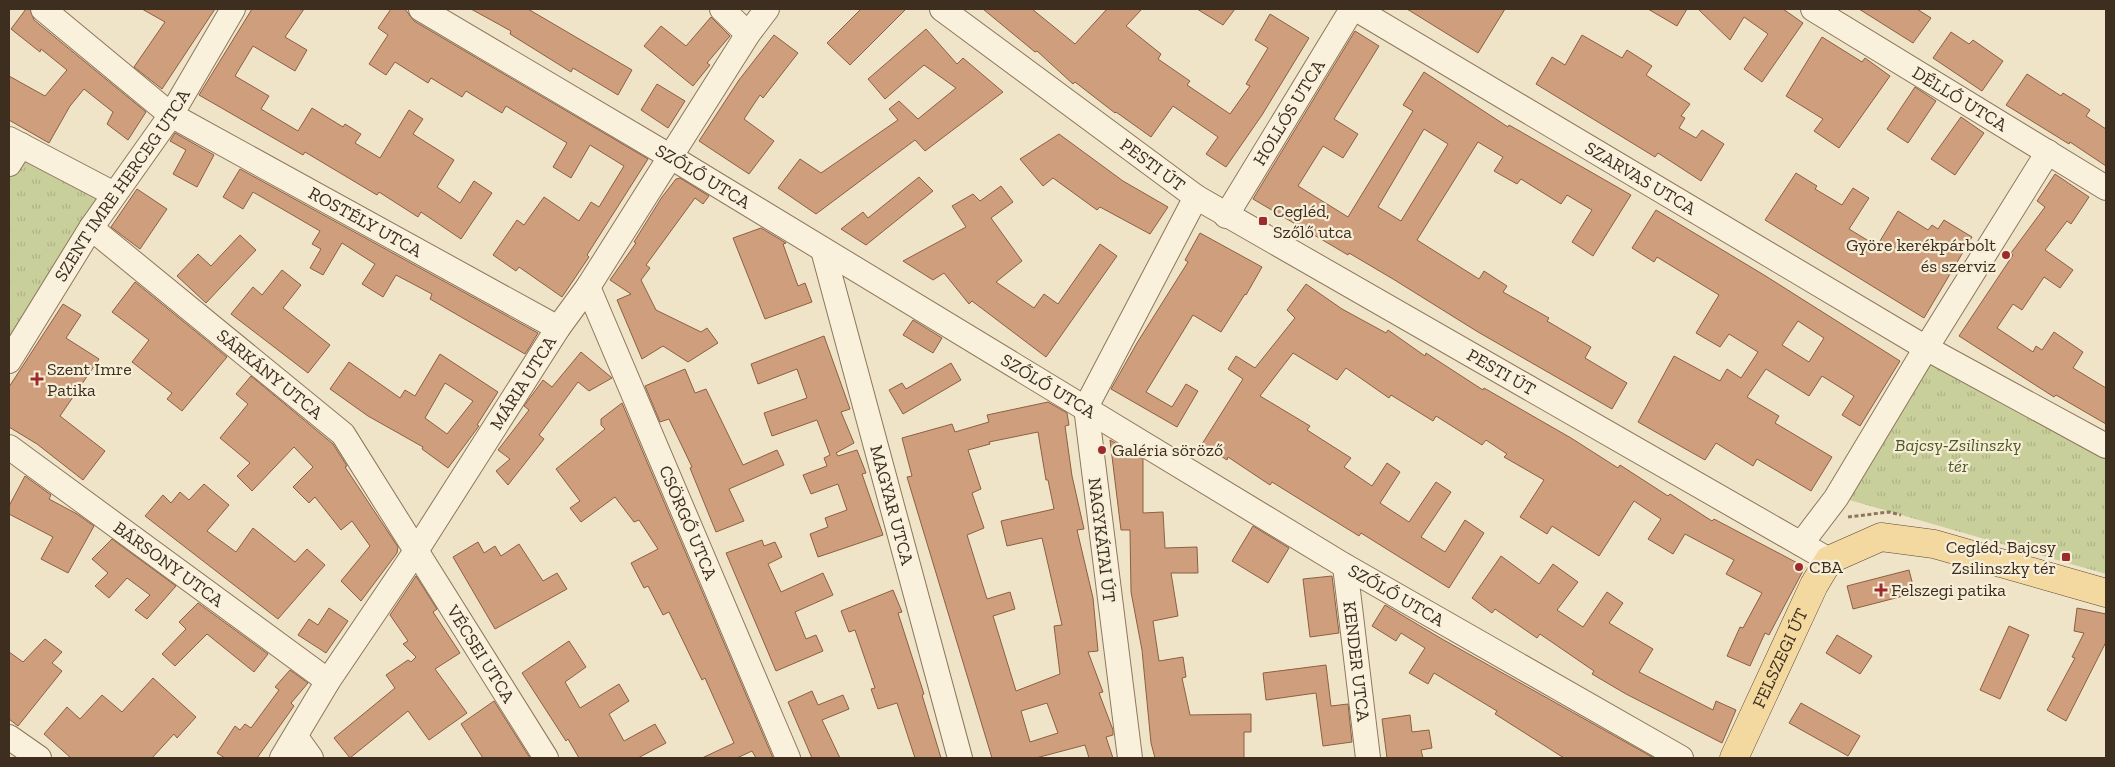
<svg xmlns="http://www.w3.org/2000/svg" width="2115" height="767" viewBox="0 0 2115 767" font-family="'Zilla Slab',serif">
	<style>
		.grass { fill: url(#grass-tufts) }
		.building { fill: #cf9f7d; stroke: #8d5f41; fill-rule: evenodd }
		.lines { fill: none; stroke-linecap: round; stroke-linejoin: round }
		.minor-casing { stroke: #8d765c; stroke-width: 26 }
		.major-casing { stroke: #5b4430; stroke-width: 29 }
		.path { stroke: #8d765c; stroke-width: 3; stroke-dasharray: 4 2.5; stroke-linecap: butt }
		.minor { stroke: #faf1dc; stroke-width: 24 }
		.major { stroke: #f3d9a0; stroke-width: 28 }
		.poi-dot { fill: #9e2a2b; stroke: #f7eed8; stroke-width: 2 }
		.labels { text-anchor: middle; stroke-width: 4.5; stroke-linejoin: round; paint-order: stroke }
		.street-label { font-size: 18px; fill: #3d2e20; stroke: #f7eed8 }
		.poi-label { font-size: 18px; fill: #3d2e20; stroke: #f7eed8; text-anchor: start }
		.park-label { font-size: 18px; font-style: italic; fill: #4d5a26; stroke: #f7eed8 }
	</style>
	<defs>
		<pattern id="grass-tufts" width="24" height="20" patternUnits="userSpaceOnUse" patternTransform="scale(1.25)"><rect width="24" height="20" fill="#c9cf9b"/><path d="M3 7l-1-3M5 7V3M7 7l1-3M15 17l-1-3M17 17v-4M19 17l1-3" fill="none" stroke="#aeb285"/></pattern>
	</defs>
	<rect width="100%" height="100%" fill="#f0e4c8"/>
	<!-- grass -->
	<g class="grass">
		<polygon points="21,145 114,194 9,361 9,164"/>
		<polygon points="1927,357 2106,449 2106,574 1846,499"/>
	</g>
	<!-- building -->
	<g class="building">
		<polygon points="26,9 30,9 34,20 146,112 128,140 107,124 113,112 84,89 70,106 49,143 9,120 9,76 45,96 67,70 41,49 40,52 11,29"/>
		<polygon points="142,9 215,9 162,89 134,67 165,22"/>
		<polygon points="252,9 304,9 285,37 307,50 295,71 253,46 235,76 269,96 261,109 298,131 312,108 343,127 345,124 361,134 355,143 380,158 409,110 423,119 413,134 454,160 437,187 460,203 474,181 492,193 461,239 421,212 418,217 379,192 377,195 305,152 303,155 199,95"/>
		<polygon points="391,9 405,9 414,21 648,159 587,255 589,257 562,297 519,267 516,271 493,255 517,220 524,225 544,197 579,221 591,202 599,207 624,166 590,145 571,178 553,167 567,143 506,106 502,113 466,91 462,97 431,78 428,83 395,62 386,75 369,64 388,35 378,28"/>
		<polygon points="471,9 528,9 632,70 618,95 573,68 571,72 510,34 511,31"/>
		<polygon points="861,9 906,9 850,65 827,43"/>
		<polygon points="983,9 1032,9 1075,44 1107,9 1142,9 1126,26 1161,54 1158,59 1190,81 1187,85 1230,114 1250,86 1246,84 1268,48 1255,40 1270,14 1309,38 1262,115 1226,167 1206,154 1218,137 1173,106 1151,137 1116,112 1115,113 1075,82 1073,84 1037,51 1035,52"/>
		<polygon points="1197,9 1235,9 1223,25"/>
		<polygon points="1407,9 1505,9 1478,53"/>
		<polygon points="1648,9 1687,9 1677,26"/>
		<polygon points="1698,9 1783,9 1803,23 1762,82 1744,69 1768,34 1744,17 1730,40"/>
		<polygon points="1859,9 1917,9 1931,18 1913,43"/>
		<polygon points="711,17 730,36 707,63 710,65 693,86 644,46 661,26 686,46"/>
		<polygon points="926,29 957,64 963,58 1003,92 925,151 915,140 816,214 778,188 800,159 821,173 898,120 889,109 899,101 918,119 956,88 924,65 885,99 868,79"/>
		<path d="M 1355,31 L 1379,46 L 1334,119 L 1358,134 L 1343,158 L 1323,146 L 1298,186 L 1348,217 L 1413,111 L 1403,105 L 1424,72 L 1508,127 L 1509,125 L 1631,195 L 1593,256 L 1572,242 L 1592,210 L 1567,195 L 1561,204 L 1521,179 L 1517,184 L 1494,171 L 1503,157 L 1478,142 L 1417,240 L 1479,279 L 1484,271 L 1507,286 L 1503,292 L 1549,318 L 1547,321 L 1591,347 L 1585,358 L 1627,383 L 1612,409 L 1478,332 L 1393,279 L 1349,253 L 1348,255 L 1253,199 ZM 1424,129 L 1448,144 L 1401,221 L 1378,207 Z"/>
		<polygon points="1951,32 1969,44 1973,40 2003,61 1982,91 1933,58"/>
		<polygon points="774,35 798,53 763,98 760,95 744,119 774,141 749,174 699,141 739,80"/>
		<polygon points="1582,35 1622,58 1627,50 1652,66 1646,75 1690,104 1681,116 1685,118 1679,128 1696,138 1702,130 1724,144 1701,181 1658,153 1655,157 1536,84 1552,57 1565,65"/>
		<polygon points="1822,37 1862,62 1865,58 1890,76 1839,148 1814,131 1823,119 1786,96"/>
		<polygon points="2027,74 2061,96 2063,93 2090,110 2086,116 2106,129 2106,166 2070,142 2069,144 2006,105"/>
		<polygon points="657,84 685,101 668,128 641,110"/>
		<polygon points="1915,87 1936,101 1908,143 1887,129"/>
		<polygon points="1961,117 1984,133 1955,175 1931,159"/>
		<polygon points="175,133 214,155 197,187 173,174 186,150 170,141"/>
		<polygon points="1059,134 1123,181 1168,207 1150,234 1100,207 1097,210 1053,178 1043,186 1020,159"/>
		<polygon points="240,169 538,333 529,348 525,354 430,299 432,294 396,275 383,297 362,284 375,264 342,243 323,275 310,268 321,249 312,244 320,231 253,192 243,209 223,197"/>
		<polygon points="1796,173 1817,186 1815,189 1842,205 1853,188 1869,198 1849,229 1877,246 1898,211 1928,230 1932,225 1938,229 1944,220 1972,237 1924,318 1765,220"/>
		<polygon points="2055,174 2089,197 2071,224 2067,221 2045,250 2073,270 2060,288 2044,277 2022,310 2013,304 1997,328 2033,352 2036,346 2042,350 2054,332 2083,352 2073,368 2106,388 2106,424 2056,395 2054,397 1959,336 2013,255 2011,253 2045,207 2037,201"/>
		<polygon points="919,177 933,191 866,245 841,229 863,212 868,218"/>
		<polygon points="680,178 709,196 703,204 695,198 646,265 650,268 641,280 656,310 701,332 707,328 718,343 688,362 663,346 642,359 617,300 631,294 610,280 636,243 634,242 662,197 676,179"/>
		<polygon points="1001,186 1013,202 991,218 1022,261 996,282 1034,308 1044,294 1058,304 1100,244 1117,256 1046,357 972,301 969,304 944,273 933,280 903,261 966,227 952,206 973,194 980,201"/>
		<polygon points="137,189 167,209 140,249 111,227"/>
		<path d="M 1656,210 L 1764,275 L 1900,361 L 1860,426 L 1842,415 L 1854,396 L 1822,376 L 1809,396 L 1766,369 L 1747,397 L 1779,416 L 1775,423 L 1832,457 L 1811,491 L 1757,459 L 1753,466 L 1716,443 L 1705,460 L 1638,422 L 1674,356 L 1720,381 L 1727,369 L 1741,378 L 1758,352 L 1729,334 L 1720,347 L 1696,333 L 1719,295 L 1657,257 L 1654,262 L 1632,248 ZM 1798,321 L 1824,338 L 1809,362 L 1782,345 Z"/>
		<polygon points="761,228 786,243 783,244 798,286 805,283 812,302 765,319 733,238"/>
		<polygon points="1200,233 1262,267 1246,295 1245,294 1221,332 1193,315 1146,392 1172,407 1186,384 1198,391 1177,427 1111,389 1137,343 1188,262 1185,260"/>
		<polygon points="240,235 256,250 206,303 177,276 198,254 211,266"/>
		<polygon points="282,270 301,285 283,308 330,345 308,373 231,314 253,287 262,295"/>
		<polygon points="135,282 227,357 182,411 167,399 172,393 132,362 149,340 112,312"/>
		<polygon points="1306,284 1342,309 1386,333 1388,330 1425,356 1426,353 1483,390 1484,388 1571,438 1618,468 1620,465 1668,496 1670,494 1712,521 1714,519 1805,567 1769,635 1765,633 1750,666 1727,656 1740,627 1743,628 1762,593 1726,574 1734,560 1685,534 1673,554 1648,539 1661,519 1634,501 1599,556 1552,526 1547,534 1520,517 1544,480 1504,457 1507,454 1486,440 1482,445 1436,416 1433,421 1391,395 1389,398 1346,368 1337,380 1293,353 1260,396 1310,426 1307,430 1351,458 1344,467 1372,486 1387,463 1400,472 1380,503 1409,522 1436,482 1451,492 1421,537 1445,552 1465,520 1484,533 1449,588 1361,533 1359,536 1272,482 1270,485 1228,457 1227,460 1202,444 1243,379 1228,369 1236,356 1255,368 1295,318 1287,310"/>
		<polygon points="63,304 81,315 66,338 99,359 60,416 105,451 83,480 37,444 9,427 9,387"/>
		<polygon points="913,320 942,338 933,353 903,335"/>
		<polygon points="824,336 850,409 841,412 854,443 836,453 838,456 857,450 866,473 862,474 883,535 818,557 810,534 828,527 825,518 847,510 838,484 811,494 803,475 827,466 824,458 830,455 817,420 772,436 764,413 807,398 797,369 758,384 751,364"/>
		<polygon points="581,352 612,378 589,391 578,382 539,435 544,439 508,485 496,471 510,459 498,450 529,410 524,406 543,380 552,387"/>
		<path d="M 440,354 L 498,392 L 477,425 L 479,426 L 448,468 L 422,449 L 423,447 L 368,416 L 330,389 L 349,362 L 400,398 L 405,390 L 415,396 ZM 445,383 L 473,401 L 447,434 L 425,418 Z"/>
		<polygon points="951,363 961,380 903,414 889,390 902,383 906,389"/>
		<polygon points="685,369 695,393 706,389 743,465 777,450 784,465 729,489 744,521 716,532 690,468 692,467 669,419 660,422 645,386"/>
		<polygon points="251,376 333,444 347,466 345,467 398,547 397,553 361,601 341,581 370,546 352,521 341,530 315,497 309,503 293,487 313,467 294,447 252,491 237,476 250,463 220,438 248,404 236,394"/>
		<path d="M 1048,402 L 1067,413 L 1069,425 L 1065,426 L 1072,476 L 1084,529 L 1077,530 L 1093,598 L 1098,651 L 1088,652 L 1103,692 L 1099,693 L 1113,730 L 1113,735 L 1106,737 L 1113,758 L 1089,758 L 1085,745 L 1036,758 L 992,758 L 907,477 L 912,476 L 902,438 L 952,424 L 955,432 L 989,422 L 987,415 ZM 1038,432 L 1046,480 L 1048,480 L 1054,509 L 1001,521 L 1007,546 L 1042,538 L 1062,625 L 1054,626 L 1060,674 L 1016,691 L 993,616 L 1015,609 L 1010,592 L 987,599 L 967,535 L 984,528 L 972,493 L 981,489 L 968,450 L 990,444 L 989,442 ZM 1047,703 L 1058,733 L 1030,742 L 1021,711 Z"/>
		<polygon points="622,403 773,758 756,758 752,751 737,758 702,758 734,743 705,678 702,680 669,612 663,615 648,586 644,588 631,563 658,549 639,520 634,522 615,497 581,522 570,508 580,501 556,469 605,429 601,425 601,419"/>
		<polygon points="1110,440 1143,459 1143,513 1163,512 1165,548 1197,547 1198,573 1171,573 1178,616 1153,621 1159,661 1183,657 1186,677 1182,678 1190,715 1251,714 1251,732 1244,732 1244,758 1155,758 1151,743 1142,650 1131,592 1130,530 1121,530"/>
		<polygon points="25,476 51,495 49,499 77,514 94,526 68,573 41,559 53,537 9,514 9,506"/>
		<polygon points="204,484 229,505 207,531 236,552 253,528 295,562 307,549 325,565 278,619 145,516 163,495 171,503 180,492 189,500"/>
		<polygon points="1253,526 1289,548 1268,583 1232,561"/>
		<polygon points="112,539 176,586 147,619 135,610 150,595 127,578 109,598 95,586 108,573 92,559"/>
		<polygon points="762,540 764,546 775,542 782,557 768,564 781,592 823,573 833,595 795,612 806,639 816,635 823,651 776,671 726,553"/>
		<polygon points="478,542 484,553 495,546 501,556 519,544 543,581 557,573 567,589 495,629 453,557"/>
		<polygon points="1501,556 1539,584 1553,564 1578,582 1557,610 1583,627 1607,592 1623,603 1609,623 1653,649 1639,672 1713,710 1716,701 1736,710 1722,743 1626,694 1592,674 1594,671 1540,634 1537,638 1495,609 1492,613 1472,598"/>
		<polygon points="1909,570 1915,593 1853,609 1847,586"/>
		<polygon points="416,576 437,609 433,612 460,653 435,669 467,713 429,740 408,711 350,758 334,738 395,688 386,675 408,660 411,662 416,657 403,644 408,641 390,615"/>
		<polygon points="1332,576 1339,633 1310,637 1303,579"/>
		<polygon points="893,590 902,612 898,613 924,694 922,695 941,758 915,758 897,703 878,709 871,689 875,688 855,630 849,632 841,611"/>
		<polygon points="198,603 268,654 254,672 207,634 175,666 162,654 186,629 179,622"/>
		<polygon points="1385,605 1442,639 1654,758 1564,758 1495,714 1497,711 1434,673 1428,684 1409,673 1425,648 1401,633 1396,641 1372,626"/>
		<polygon points="329,608 348,621 326,653 298,635 309,619 318,625"/>
		<polygon points="2077,608 2106,614 2106,642 2066,721 2047,710 2075,658 2072,657 2084,633 2074,631"/>
		<polygon points="2009,626 2029,635 2000,699 1980,690"/>
		<polygon points="1837,635 1872,656 1860,674 1826,653"/>
		<polygon points="45,639 62,652 52,663 62,671 18,726 9,719 9,652 23,662"/>
		<polygon points="569,641 586,667 565,682 580,708 619,684 629,701 609,714 624,741 655,724 666,743 638,758 579,758 568,739 566,741 522,673"/>
		<polygon points="1326,665 1331,706 1348,704 1352,742 1323,746 1316,693 1266,700 1263,673"/>
		<polygon points="290,670 308,683 291,703 294,706 257,758 225,758 217,753 235,726 240,730 245,724 251,728 279,690 275,687"/>
		<polygon points="153,678 196,717 177,738 174,734 152,758 71,758 44,734 67,707 80,719 102,695 122,712"/>
		<polygon points="812,691 818,705 843,695 849,709 822,720 840,758 812,758 788,702"/>
		<polygon points="494,701 530,758 483,758 461,724"/>
		<polygon points="1801,703 1860,736 1848,756 1789,723"/>
		<polygon points="1410,715 1412,732 1429,730 1432,748 1421,750 1423,758 1387,758 1382,719"/>
	</g>
	<g class="lines">
		<!-- minor casing -->
		<g class="minor-casing">
			<g id="minor">
				<path id="s1" d="M 43,9 L 171,115 L 558,328"/>
				<path id="s2" d="M 421,9 L 671,157 L 1345,566 L 1681,758"/>
				<polyline points="722,9 748,34"/>
				<path id="s3" d="M 942,9 L 1196,197 L 1829,560"/>
				<path id="s4" d="M 1356,9 L 1926,348 L 2106,446"/>
				<path id="s5" d="M 1813,9 L 2106,188"/>
				<polyline points="9,139 114,194"/>
				<polyline points="9,164 21,145"/>
				<path id="s6" d="M 1226,216 L 1352,9"/>
				<path id="s7" d="M 91,228 L 343,434 L 546,758"/>
				<path id="s8" d="M 823,250 L 960,758"/>
				<path id="s9" d="M 588,287 L 788,758"/>
				<path id="s10" d="M 9,361 L 91,228 L 171,115 L 233,9"/>
				<path id="s11" d="M 9,447 L 328,681"/>
				<polyline points="1801,544 1836,498 1926,348 2048,152"/>
				<path id="s12" d="M 1345,566 L 1368,758"/>
				<polyline points="9,737 39,758"/>
				<polyline points="296,737 311,758"/>
				<path id="s13" d="M 282,758 L 328,681 L 416,551 L 558,328 L 588,287 L 748,34 L 767,9"/>
				<polyline points="1130,758 1086,407 1196,197"/>
			</g>
		</g>
		<!-- major casing -->
		<g class="major-casing">
			<g id="major">
				<path id="s14" d="M 1734,758 L 1814,585 L 1829,560 L 1881,537 L 1934,544 L 2106,593"/>
			</g>
		</g>
		<!-- path -->
		<polyline class="path" points="1848,517 1889,512 1901,515"/>
		<!-- minor -->
		<use href="#minor" class="minor"/>
		<!-- major -->
		<use href="#major" class="major"/>
	</g>
	<!-- markers -->
	<g class="poi-dot">
		<rect x="1258" y="216" width="10" height="10" rx="2.5"/>
		<circle cx="2006" cy="255" r="5"/>
		<path d="M34.5 371.5h5v5h5v5h-5v5h-5v-5h-5v-5h5z"/>
		<circle cx="1102" cy="450" r="5"/>
		<rect x="2061" y="552" width="10" height="10" rx="2.5"/>
		<circle cx="1799" cy="567" r="5"/>
		<path d="M1878.5 582.5h5v5h5v5h-5v5h-5v-5h-5v-5h5z"/>
	</g>
	<g class="labels">
		<!-- street labels -->
		<g class="street-label">
			<text dy="6" stroke="none"><textPath href="#s5" startOffset="172">DÉLLŐ UTCA</textPath></text>
			<text dy="6" stroke="none"><textPath href="#s6" startOffset="121">HOLLÓS UTCA</textPath></text>
			<text dy="6" stroke="none"><textPath href="#s3" startOffset="262">PESTI ÚT</textPath></text>
			<text dy="6" stroke="none"><textPath href="#s2" startOffset="328">SZŐLŐ UTCA</textPath></text>
			<text dy="6" stroke="none"><textPath href="#s4" startOffset="331">SZARVAS UTCA</textPath></text>
			<text dy="6" stroke="none"><textPath href="#s10" startOffset="209">SZENT IMRE HERCEG UTCA</textPath></text>
			<text dy="6" stroke="none"><textPath href="#s1" startOffset="388">ROSTÉLY UTCA</textPath></text>
			<text dy="6" stroke="none"><textPath href="#s3" startOffset="668">PESTI ÚT</textPath></text>
			<text dy="6" stroke="none"><textPath href="#s7" startOffset="231">SÁRKÁNY UTCA</textPath></text>
			<text dy="6" stroke="none"><textPath href="#s13" startOffset="446">MÁRIA UTCA</textPath></text>
			<text dy="6" stroke="none"><textPath href="#s2" startOffset="732">SZŐLŐ UTCA</textPath></text>
			<text dy="6" stroke="none"><textPath href="#s8" startOffset="264">MAGYAR UTCA</textPath></text>
			<text dy="6" stroke="none"><textPath href="#s9" startOffset="256">CSÖRGŐ UTCA</textPath></text>
			<text transform="translate(1102 540) rotate(83)" y="6">NAGYKÁTAI ÚT</text>
			<text dy="6" stroke="none"><textPath href="#s11" startOffset="198">BÁRSONY UTCA</textPath></text>
			<text dy="6" stroke="none"><textPath href="#s2" startOffset="1138">SZŐLŐ UTCA</textPath></text>
			<text dy="6" stroke="none"><textPath href="#s7" startOffset="585">VÉCSEI UTCA</textPath></text>
			<text dy="6" stroke="none"><textPath href="#s14" startOffset="110">FELSZEGI ÚT</textPath></text>
			<text dy="6" stroke="none"><textPath href="#s12" startOffset="96">KENDER UTCA</textPath></text>
		</g>
		<!-- poi labels -->
		<g class="poi-label">
			<text x="1273" y="217">Cegléd,<tspan x="1273" dy="21">Szőlő utca</tspan></text>
			<text x="1996" y="251" text-anchor="end">Györe kerékpárbolt<tspan x="1996" dy="21">és szerviz</tspan></text>
			<text x="47" y="375">Szent Imre<tspan x="47" dy="21">Patika</tspan></text>
			<text x="1112" y="456">Galéria söröző</text>
			<text x="2056" y="553" text-anchor="end">Cegléd, Bajcsy<tspan x="2056" dy="21">Zsilinszky tér</tspan></text>
			<text x="1809" y="573">CBA</text>
			<text x="1891" y="596">Felszegi patika</text>
		</g>
		<!-- park labels -->
		<g class="park-label">
			<text x="1958" y="451">Bajcsy-Zsilinszky<tspan x="1958" dy="21">tér</tspan></text>
		</g>
	</g>
	<!-- border -->
	<rect width="2115" height="767" fill="none" stroke="#3d2e20" stroke-width="20"/>
</svg>
